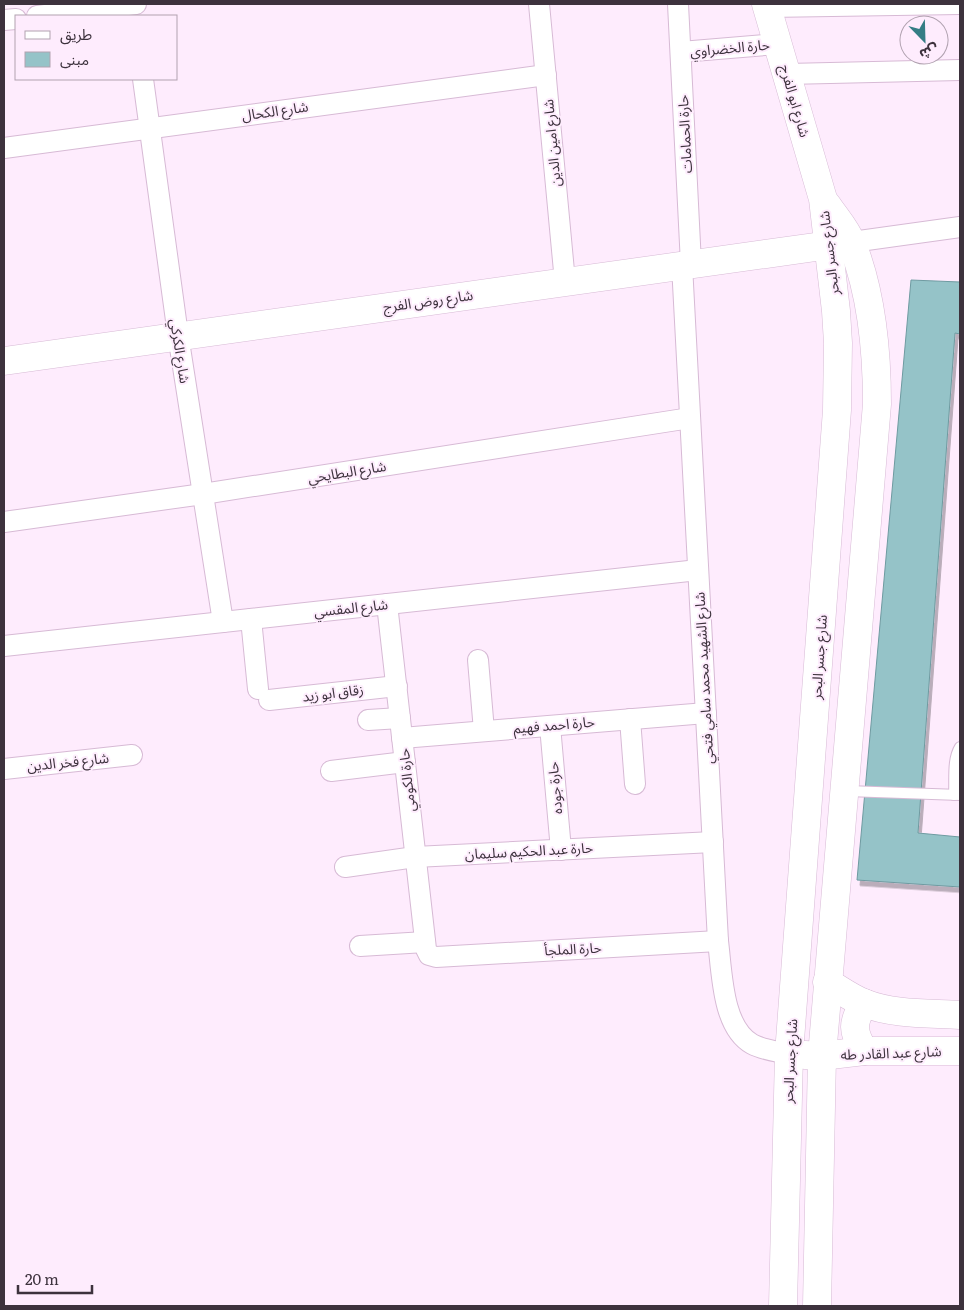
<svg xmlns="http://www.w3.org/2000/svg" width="964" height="1310" viewBox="0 0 964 1310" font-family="Literata,'Noto Sans Arabic',serif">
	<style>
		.building { fill: #95c3c8; stroke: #6f9ba1; filter: url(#shadow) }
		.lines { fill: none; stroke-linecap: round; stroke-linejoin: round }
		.lane-casing { stroke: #d7bad5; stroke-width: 12 }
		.street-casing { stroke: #d7bad5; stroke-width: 22 }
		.secondary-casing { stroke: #d7bad5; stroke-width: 29 }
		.primary-casing { stroke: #d7bad5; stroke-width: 29 }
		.lane { stroke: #fff; stroke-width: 10 }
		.street { stroke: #fff; stroke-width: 20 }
		.secondary { stroke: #fff; stroke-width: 28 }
		.primary { stroke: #fff; stroke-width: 28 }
		.labels { text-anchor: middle; stroke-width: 4; stroke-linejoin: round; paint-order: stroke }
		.street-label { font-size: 14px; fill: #3d323d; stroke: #feecfd }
	</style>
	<defs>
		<filter id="shadow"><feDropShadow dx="3" dy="5.5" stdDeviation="0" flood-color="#0004"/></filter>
	</defs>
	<rect width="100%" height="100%" fill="#feecfd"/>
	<!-- building -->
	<polygon class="building" points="911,280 960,282 960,334 955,333 918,833 960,837 960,887 857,880"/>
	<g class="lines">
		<!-- lane casing -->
		<g class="lane-casing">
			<g id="lane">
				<polyline points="847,791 960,795"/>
				<path d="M 954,795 C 955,779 952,760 960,747"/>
			</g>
		</g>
		<!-- street casing -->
		<g class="street-casing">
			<g id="street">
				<polyline points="539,4 565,282"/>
				<polyline points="678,4 691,264"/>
				<polyline points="768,7 960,4"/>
				<polyline points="37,16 136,4"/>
				<polyline points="4,20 16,19"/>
				<polyline points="681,52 778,44"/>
				<polyline points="787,74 960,70"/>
				<polyline points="143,79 178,335 223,622"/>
				<polyline points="4,148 546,75"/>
				<polyline points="852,242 960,227"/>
				<path d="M 682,265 L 718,941 C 722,972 722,1027 752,1044 C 763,1050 776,1051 789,1054"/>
				<polyline points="4,522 203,494 690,418"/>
				<polyline points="387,604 426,949 429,955 436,957 718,941"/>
				<polyline points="251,619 258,689"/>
				<polyline points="4,646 698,570"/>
				<polyline points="478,660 484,731"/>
				<polyline points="269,700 397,686"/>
				<polyline points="630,719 635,784"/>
				<polyline points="368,720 400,718"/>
				<polyline points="550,726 561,850"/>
				<polyline points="402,738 706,713"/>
				<polyline points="4,769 132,755"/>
				<polyline points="331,771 405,762"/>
				<polyline points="345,867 415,857 713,842"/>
				<polyline points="360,946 425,942"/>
			</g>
		</g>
		<!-- secondary casing -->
		<g class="secondary-casing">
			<polyline id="secondary" points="4,361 851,242"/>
		</g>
		<!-- primary casing -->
		<g class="primary-casing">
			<g id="primary">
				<polyline points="766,4 823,199 836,311 838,343 837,410 789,1054 783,1306"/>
				<path d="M 827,982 C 839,989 851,998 864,1003 C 894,1015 929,1013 960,1015"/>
				<path d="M 864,1051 C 852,1031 852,1023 864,1003"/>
				<polyline points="805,1055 822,1056 864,1051 960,1051"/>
				<path d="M 817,1306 L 822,1056 L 877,404 C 877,350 872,294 852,244 C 847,230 835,217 827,205"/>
			</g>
		</g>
		<!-- lane -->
		<use href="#lane" class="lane"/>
		<!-- street -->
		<use href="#street" class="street"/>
		<!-- secondary -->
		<use href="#secondary" class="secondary"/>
		<!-- primary -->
		<use href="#primary" class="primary"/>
	</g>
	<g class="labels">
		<!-- street labels -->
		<g class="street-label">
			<text transform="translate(730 48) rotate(-5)" y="5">حارة الخضراوي</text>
			<text transform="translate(795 101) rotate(74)" y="5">شارع ابو الفرج</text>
			<text transform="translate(275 111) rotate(-8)" y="5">شارع الكحال</text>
			<text transform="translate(685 134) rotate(-93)" y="5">حارة الحمامات</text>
			<text transform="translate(552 143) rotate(-95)" y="5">شارع امين الدين</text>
			<text transform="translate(829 253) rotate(-97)" y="5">شارع جسر البحر</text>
			<text transform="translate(428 301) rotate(-8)" y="5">شارع روض الفرج</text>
			<text transform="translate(180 351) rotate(81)" y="5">شارع الكركي</text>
			<text transform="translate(347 472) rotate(-9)" y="5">شارع البطايحي</text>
			<text transform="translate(351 608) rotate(-6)" y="5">شارع المقسي</text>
			<text transform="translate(819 657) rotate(-86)" y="5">شارع جسر البحر</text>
			<text transform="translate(704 678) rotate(-93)" y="5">شارع الشهيد محمد سامي فتحي</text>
			<text transform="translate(333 693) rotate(-7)" y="5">زقاق ابو زيد</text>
			<text transform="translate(554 725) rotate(-5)" y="5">حارة احمد فهيم</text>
			<text transform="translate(68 762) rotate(-6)" y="5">شارع فخر الدين</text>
			<text transform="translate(407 780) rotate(-96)" y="5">حارة الكومي</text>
			<text transform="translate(555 788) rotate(-95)" y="5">حارة جوده</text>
			<text transform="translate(529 851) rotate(-3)" y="5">حارة عبد الحكيم سليمان</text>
			<text transform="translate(573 949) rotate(-3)" y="5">حارة الملجأ</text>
			<text transform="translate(891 1053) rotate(-2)" y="5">شارع عبد القادر طه</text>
			<text transform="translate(790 1061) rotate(-87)" y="5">شارع جسر البحر</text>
		</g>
	</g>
	<!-- border -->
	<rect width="964" height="1310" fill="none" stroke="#3d323d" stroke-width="10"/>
	<!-- legend -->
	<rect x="15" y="15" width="162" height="65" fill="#feecfd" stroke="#b1a2b0"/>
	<rect x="25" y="31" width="25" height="8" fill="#ffffff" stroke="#b1a2b0"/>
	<text x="60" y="40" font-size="15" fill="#3d323d">طريق</text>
	<rect x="25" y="52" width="25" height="15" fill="#95c3c8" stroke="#b1a2b0"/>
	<text x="60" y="65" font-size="15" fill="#3d323d">مبنى</text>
	<!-- north arrow -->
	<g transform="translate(924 40) rotate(157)"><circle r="24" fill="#feecfd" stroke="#b1a2b0"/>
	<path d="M0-4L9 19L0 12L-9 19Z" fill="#357d85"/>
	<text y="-8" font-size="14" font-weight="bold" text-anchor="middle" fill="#3d323d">ش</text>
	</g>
	<!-- scale -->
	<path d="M18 1285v8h74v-8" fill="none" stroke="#3d323d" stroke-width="2.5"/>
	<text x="25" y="1285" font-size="15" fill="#3d323d" stroke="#feecfd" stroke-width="4" paint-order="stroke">20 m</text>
</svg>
